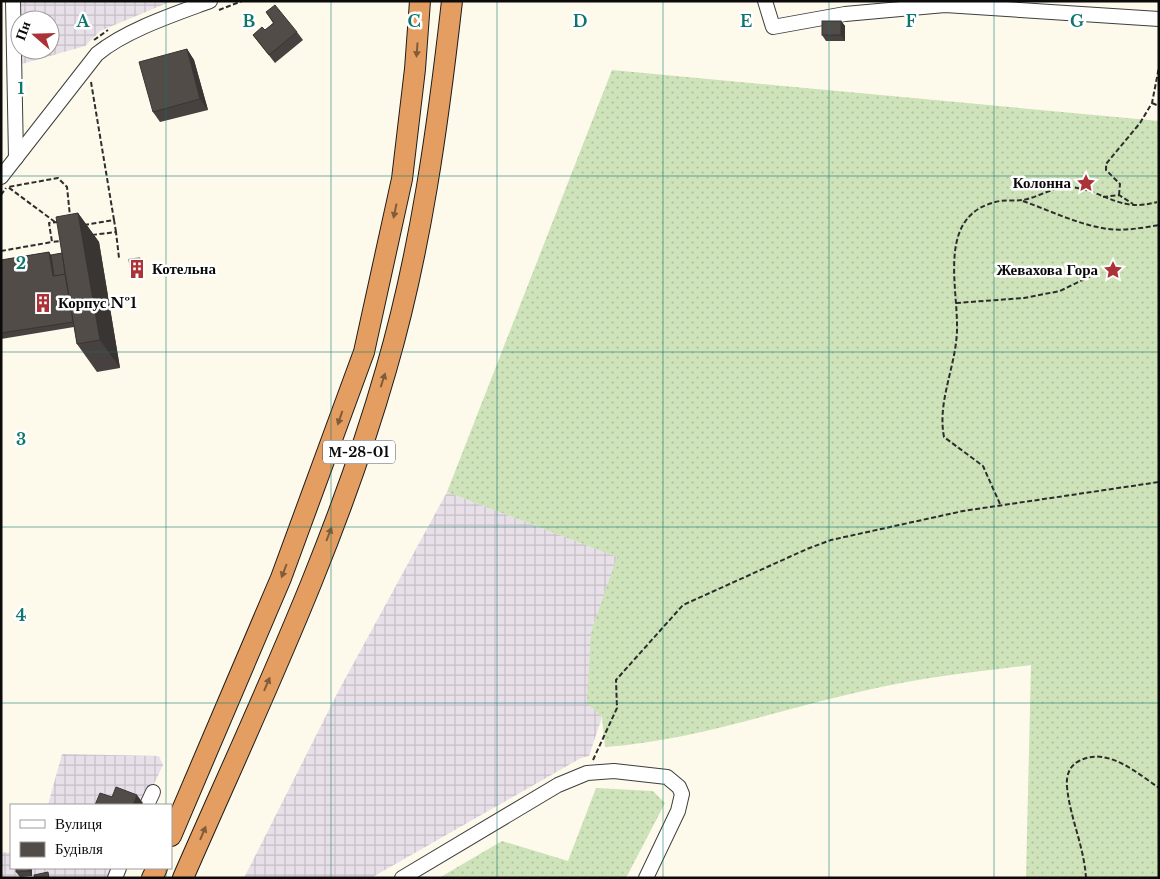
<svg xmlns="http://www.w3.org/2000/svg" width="1160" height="879" viewBox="0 0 1160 879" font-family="'Libre Baskerville',serif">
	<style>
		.industrial { fill: url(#industrial-grid) }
		.grass { fill: url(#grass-dots) }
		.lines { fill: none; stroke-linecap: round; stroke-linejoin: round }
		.minor-casing { stroke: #3e3e3e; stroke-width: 16 }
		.highway-casing { stroke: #1c1c1c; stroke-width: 22 }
		.path { stroke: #2d2d2d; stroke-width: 2; stroke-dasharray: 5 2.5; stroke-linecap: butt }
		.minor { stroke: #fff; stroke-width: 14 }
		.highway { stroke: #e49e61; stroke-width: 20 }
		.wall { fill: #47413f }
		.shaded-wall { fill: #393533 }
		.building { fill: #524c49; stroke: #393533 }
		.oneway { fill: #825c3a }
		.grid { fill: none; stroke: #0f766e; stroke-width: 1; stroke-opacity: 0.55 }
		.labels { text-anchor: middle; stroke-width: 5; stroke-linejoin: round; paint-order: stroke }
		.shield { fill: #fff; stroke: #545454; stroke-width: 1 }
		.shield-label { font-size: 14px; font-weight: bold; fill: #0b0b0b }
		.poi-label { font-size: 15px; font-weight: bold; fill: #0b0b0b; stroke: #fff; text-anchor: end }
		.grid-label { font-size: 16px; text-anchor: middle; font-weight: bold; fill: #0f766e; stroke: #fff; stroke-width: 5; stroke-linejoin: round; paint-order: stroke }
	</style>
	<defs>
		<pattern id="industrial-grid" width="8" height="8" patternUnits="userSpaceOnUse" patternTransform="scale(1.25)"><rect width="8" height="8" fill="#e8e0e9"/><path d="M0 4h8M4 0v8" fill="none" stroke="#c6bfc6"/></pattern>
		<pattern id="grass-dots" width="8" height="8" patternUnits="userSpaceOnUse" patternTransform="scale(1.25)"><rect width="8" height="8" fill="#cee3b9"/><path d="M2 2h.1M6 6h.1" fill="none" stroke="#b0c19e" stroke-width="1.8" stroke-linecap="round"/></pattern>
	</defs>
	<rect width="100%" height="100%" fill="#fdf9eb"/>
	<!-- industrial -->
	<g class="industrial">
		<polygon points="20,1 172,1 100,31 85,46 22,64 22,50 50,50 50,20 21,20"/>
		<polygon points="447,492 618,557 591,632 602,717 589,756 581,758 371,878 244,878 339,690"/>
		<polygon points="62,754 159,756 163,765 144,805 48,805"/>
		<polygon points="1,852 11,853 11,868 116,868 112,878 1,878"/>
	</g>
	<!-- grass -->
	<g class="grass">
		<path d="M 612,70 L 1159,121 L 1159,878 L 1026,878 L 1031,665 C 975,672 918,678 863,691 C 777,710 693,741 605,747 L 602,717 L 587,703 L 591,632 L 617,557 L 447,492 Z"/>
		<polygon points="596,788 653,791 665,803 626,878 439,878 502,841 568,861"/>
	</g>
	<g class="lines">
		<!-- minor casing -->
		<g class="minor-casing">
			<g id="minor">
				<polyline points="13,1 16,158"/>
				<polyline points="765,1 773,27 845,14 945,5 1159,19"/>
				<path d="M 1,177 L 97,54 C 126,30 175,14 210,1"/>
				<polyline points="147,805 153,792"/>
				<polyline points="115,878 119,868"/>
				<polyline points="402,878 558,785 587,773 614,771 667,777 679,787 682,794 678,811 646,878"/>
			</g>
		</g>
		<!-- highway casing -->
		<g class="highway-casing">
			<g id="highway">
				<polyline points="171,836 281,578 364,352 402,179 415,69 420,1"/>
				<polyline points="152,878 157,868"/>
				<path d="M 183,878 C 256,711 336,545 386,370 C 421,250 438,125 452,1"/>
			</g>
		</g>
		<!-- path -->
		<g class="path">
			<polyline points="219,10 242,1"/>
			<polyline points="94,40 108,30"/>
			<polyline points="91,82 114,220"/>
			<polyline points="1152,103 1159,106"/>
			<polyline points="1,195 6,188"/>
			<polyline points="1119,195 1120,184 1106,170 1106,164 1140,123 1152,103 1159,67"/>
			<polyline points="1103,197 1119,195 1133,204"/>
			<path d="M 1023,201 C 1051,211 1079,225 1108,229 C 1125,231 1142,228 1159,225"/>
			<polyline points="55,222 8,187 58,178 67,187 70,216"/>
			<polyline points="58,222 49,223 52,242 60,241"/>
			<polyline points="84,225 114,220 116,232"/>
			<polyline points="92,235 116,232 119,258"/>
			<polyline points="1,251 52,242"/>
			<polyline points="956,303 1024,298 1060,291 1099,272"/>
			<path d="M 1000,504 L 983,466 L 944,437 C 937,401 956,367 957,330 C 958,284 936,213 1000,201 C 1007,200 1015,201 1022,200 C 1037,198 1055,186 1070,187 C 1104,190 1119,213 1157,202"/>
			<polyline points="593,760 617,708 616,680 683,605 807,549 831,540 963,511 1159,482"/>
			<path d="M 1086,878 C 1084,846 1070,818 1067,787 C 1066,776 1069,766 1079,761 C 1107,746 1137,773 1159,788"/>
		</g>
		<!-- minor -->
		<use href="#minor" class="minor"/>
		<!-- highway -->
		<use href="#highway" class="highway"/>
	</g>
	<!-- wall -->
	<g class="wall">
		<polygon points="266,12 297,32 303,40 275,63 253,35 265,30 273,23"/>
		<polygon points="841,21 845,26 845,41 826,41 822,35"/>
		<polygon points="187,49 194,60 208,110 160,122 153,112"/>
		<polygon points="78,213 99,242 120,368 97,372 77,344 74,327 1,339 1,260 49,252 51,255 62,253"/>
		<polygon points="142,260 144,277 133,279 131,276"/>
		<polygon points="32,868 32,876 20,877 16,872"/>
	</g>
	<!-- shaded-wall -->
	<g class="shaded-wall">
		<polygon points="841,21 845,26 845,41 841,35"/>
		<polygon points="187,49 194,60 208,110 200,99"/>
		<polygon points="78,213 99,242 120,368 100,340"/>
		<polygon points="49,252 52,257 56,278 53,276"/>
		<polygon points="140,258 142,260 144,277 142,275"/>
		<polygon points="137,795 143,803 142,805 133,805"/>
		<polygon points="28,868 32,868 32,876 29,871"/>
	</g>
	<!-- building -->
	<g class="building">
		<polygon points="275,5 297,32 269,55 253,35 262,27 265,30 274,23 266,12"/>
		<rect x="822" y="21" width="19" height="14"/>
		<polygon points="187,49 200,99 153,112 139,62"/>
		<polygon points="78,213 100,340 77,344 56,217"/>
		<polygon points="49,252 53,276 65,274 73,322 1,333 1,260"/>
		<polygon points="62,253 65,274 54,276 51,255"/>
		<polygon points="140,258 142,275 131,276 129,259"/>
		<polygon points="116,787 137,795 133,805 95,805 100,793 112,797"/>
		<polygon points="16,868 28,868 29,871 16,872"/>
		<polygon points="48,872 49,878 35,878 34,875"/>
	</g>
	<!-- one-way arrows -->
	<defs><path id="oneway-solid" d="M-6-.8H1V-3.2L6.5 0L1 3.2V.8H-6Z" transform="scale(1.25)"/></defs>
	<g class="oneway">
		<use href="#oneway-solid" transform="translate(417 50) rotate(94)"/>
		<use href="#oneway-solid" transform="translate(395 211) rotate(102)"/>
		<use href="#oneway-solid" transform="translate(383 380) rotate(-72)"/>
		<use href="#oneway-solid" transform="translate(340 418) rotate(109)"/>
		<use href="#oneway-solid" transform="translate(329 534) rotate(-69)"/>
		<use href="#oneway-solid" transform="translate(284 571) rotate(111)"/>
		<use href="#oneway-solid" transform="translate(267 684) rotate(-67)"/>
		<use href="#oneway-solid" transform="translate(203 833) rotate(-67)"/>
	</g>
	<!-- grid -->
	<path class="grid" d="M 166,1 L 166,805M 331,1 L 331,878M 497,1 L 497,878M 663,1 L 663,878M 829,1 L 829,878M 994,1 L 994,878M 1,176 L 1159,176M 1,352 L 1159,352M 1,527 L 1159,527M 1,703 L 1159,703M 166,868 L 166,878"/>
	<!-- icons -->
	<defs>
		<g id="sight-bare" transform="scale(1.5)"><path d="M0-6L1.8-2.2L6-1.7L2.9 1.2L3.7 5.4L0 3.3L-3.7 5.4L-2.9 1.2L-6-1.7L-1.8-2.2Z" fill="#ab3337" stroke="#fff" stroke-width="2.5" paint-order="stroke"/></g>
		<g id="building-bare" transform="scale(1.5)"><path d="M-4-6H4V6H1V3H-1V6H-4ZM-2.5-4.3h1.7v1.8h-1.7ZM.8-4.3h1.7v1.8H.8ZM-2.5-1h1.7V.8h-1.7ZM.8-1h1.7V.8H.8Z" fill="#ab3337" stroke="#fff" stroke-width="2.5" paint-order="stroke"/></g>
	</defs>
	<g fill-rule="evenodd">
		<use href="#sight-bare" x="1086" y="183"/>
		<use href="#building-bare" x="137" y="269"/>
		<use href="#sight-bare" x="1113" y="270"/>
		<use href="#building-bare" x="43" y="303"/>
	</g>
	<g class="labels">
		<!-- shield labels -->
		<rect class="shield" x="323" y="440.5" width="72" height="23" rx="4"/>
		<g class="shield-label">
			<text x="359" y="457">М-28-01</text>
		</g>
		<!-- poi labels -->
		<g class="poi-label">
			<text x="1071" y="188">Колонна</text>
			<text x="152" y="274" text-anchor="start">Котельна</text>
			<text x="1098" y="275">Жевахова Гора</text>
			<text x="58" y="308" text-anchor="start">Корпус №1</text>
		</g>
	</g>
	<g class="grid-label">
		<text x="83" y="27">A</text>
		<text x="249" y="27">B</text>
		<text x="414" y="27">C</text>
		<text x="580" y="27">D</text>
		<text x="746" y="27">E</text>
		<text x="911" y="27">F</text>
		<text x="1077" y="27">G</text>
		<text x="21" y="94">1</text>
		<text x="21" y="269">2</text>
		<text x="21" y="445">3</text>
		<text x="21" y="621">4</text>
	</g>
	<!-- border -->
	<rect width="1160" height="879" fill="none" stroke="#0b0b0b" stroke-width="5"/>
	<!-- legend -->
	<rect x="10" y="804" width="162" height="65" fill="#ffffff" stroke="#9d9d9d"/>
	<rect x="20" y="820" width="25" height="8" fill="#ffffff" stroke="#9d9d9d"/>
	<text x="55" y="829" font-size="15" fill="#0b0b0b">Вулиця</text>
	<rect x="20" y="842" width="25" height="15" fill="#524c49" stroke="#9d9d9d"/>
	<text x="55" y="854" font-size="15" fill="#0b0b0b">Будівля</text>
	<!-- north arrow -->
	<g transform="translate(35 35) rotate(290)"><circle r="24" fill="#ffffff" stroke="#9d9d9d"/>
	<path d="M0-4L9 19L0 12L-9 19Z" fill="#ab3337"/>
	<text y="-8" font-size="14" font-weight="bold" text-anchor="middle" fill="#0b0b0b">Пн</text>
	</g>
</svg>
